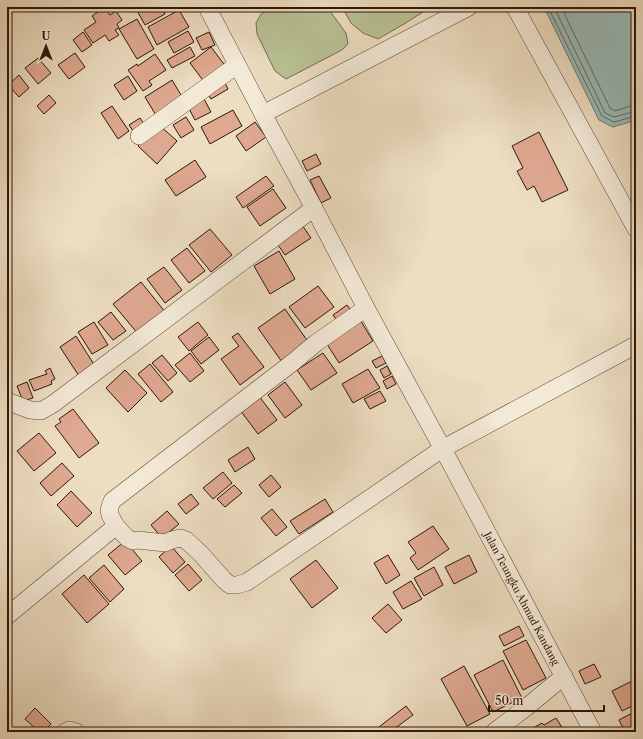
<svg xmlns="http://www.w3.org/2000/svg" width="643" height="739" viewBox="0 0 643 739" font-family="'Libre Caslon Text',serif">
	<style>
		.green { fill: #b8c193; stroke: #736c4e }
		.water { fill: #9abbb8; stroke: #6f7972 }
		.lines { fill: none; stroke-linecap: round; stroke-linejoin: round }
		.shore { stroke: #646960; stroke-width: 1 }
		.building { fill: #dfa991; stroke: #2e1708 }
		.street-casing { stroke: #5e4836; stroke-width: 18 }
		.street { stroke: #f3e9d7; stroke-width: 17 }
		.labels { text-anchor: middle; stroke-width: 3.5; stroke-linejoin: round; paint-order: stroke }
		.street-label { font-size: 10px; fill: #2e1708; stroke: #f3e9d7 }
	</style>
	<rect width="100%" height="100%" fill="#edddc1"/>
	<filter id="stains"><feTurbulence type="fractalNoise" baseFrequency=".005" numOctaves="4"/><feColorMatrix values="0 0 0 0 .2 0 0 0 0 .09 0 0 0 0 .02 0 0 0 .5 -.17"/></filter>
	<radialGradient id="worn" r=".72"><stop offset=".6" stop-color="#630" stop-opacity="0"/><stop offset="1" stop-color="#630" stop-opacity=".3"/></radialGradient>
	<!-- green -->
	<g class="green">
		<polygon points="271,7 327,7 346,33 348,44 342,50 286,79 275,71 257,34 256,23 261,14"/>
		<polygon points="342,7 394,7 405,10 415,7 431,7 404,24 378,39 363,33 351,23"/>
	</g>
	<!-- water -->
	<polygon class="water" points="544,7 636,7 636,120 613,127 599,120"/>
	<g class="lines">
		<!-- shore -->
		<g class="shore">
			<polyline points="548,7 602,116 614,122 636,116"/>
			<polyline points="554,7 605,113 614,117 636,111"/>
			<polyline points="561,7 610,108 615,111 631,106 636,105"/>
		</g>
	</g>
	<!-- building -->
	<g class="building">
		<polygon points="105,7 110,15 116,11 122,20 117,24 119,28 115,30 119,35 109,41 105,35 93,43 84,30 96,22 92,16"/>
		<polygon points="135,7 161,7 165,14 145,25"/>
		<polygon points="179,10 189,27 157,45 148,27"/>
		<polygon points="137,19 154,49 137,59 119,29"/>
		<polygon points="188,31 194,42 174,53 168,42"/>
		<polygon points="83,32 92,45 82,52 73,40"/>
		<polygon points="209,32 215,45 202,50 196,38"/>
		<polygon points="190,47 195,56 172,68 167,60"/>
		<polygon points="211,47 227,68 205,83 190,63"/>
		<polygon points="75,53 85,67 69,79 58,65"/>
		<polygon points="155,54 166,70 149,81 152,85 143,91 128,70 137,64 138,66"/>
		<polygon points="38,58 51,73 38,84 25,68"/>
		<polygon points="19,75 29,88 19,97 8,85"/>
		<polygon points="128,76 137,91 124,100 114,85"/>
		<polygon points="172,80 184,100 157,117 145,97"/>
		<polygon points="224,81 228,89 211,99 206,91"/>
		<polygon points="49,95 56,103 44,114 37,106"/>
		<polygon points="203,97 211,112 195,120 187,105"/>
		<polygon points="112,106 129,131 118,139 101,113"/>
		<polygon points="233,110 242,126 210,144 201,127"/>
		<polygon points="186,117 194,130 181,138 173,125"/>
		<polygon points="140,118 146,127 135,134 129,125"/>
		<polygon points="255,122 266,137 246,151 236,136"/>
		<polygon points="158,124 177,141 157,164 138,146"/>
		<polygon points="539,132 568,190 542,202 534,186 527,190 517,171 523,168 512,146"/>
		<polygon points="316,154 321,164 307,171 302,161"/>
		<polygon points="195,160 206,177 176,196 165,180"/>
		<polygon points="266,176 274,186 243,208 236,197"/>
		<polygon points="319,176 331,198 321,203 310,180"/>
		<polygon points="273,189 286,208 260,226 247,207"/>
		<polygon points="302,225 311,238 285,255 276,242"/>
		<polygon points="210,229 232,255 211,272 189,245"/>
		<polygon points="187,248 205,271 189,283 171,260"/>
		<polygon points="279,251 295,279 270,294 254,266"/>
		<polygon points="164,267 182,290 165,303 147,279"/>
		<polygon points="141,282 166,313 139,335 113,304"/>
		<polygon points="318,286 334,307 305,328 289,307"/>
		<polygon points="347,305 352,312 338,322 333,315"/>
		<polygon points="285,309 309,343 282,362 258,328"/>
		<polygon points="111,312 126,331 113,340 98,322"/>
		<polygon points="359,318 373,341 339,363 325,341"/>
		<polygon points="94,322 108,345 92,354 78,332"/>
		<polygon points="198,322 208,335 189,351 178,337"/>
		<polygon points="238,333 264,367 240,385 221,359 239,346 232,337"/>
		<polygon points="76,336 95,366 79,376 60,347"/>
		<polygon points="209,337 219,350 201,364 191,351"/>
		<polygon points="190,353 204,371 190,382 175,365"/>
		<polygon points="323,353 337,373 311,390 297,370"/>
		<polygon points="162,355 177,373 168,381 152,363"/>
		<polygon points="382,356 386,363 376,368 372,361"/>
		<polygon points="150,364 173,392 161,402 138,374"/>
		<polygon points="387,366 391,374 384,378 380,370"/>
		<polygon points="50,368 55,379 51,381 52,384 34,391 29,380 47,374 45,371"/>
		<polygon points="368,369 380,388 353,403 342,384"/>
		<polygon points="125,370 147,393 128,412 106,388"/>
		<polygon points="392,376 396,384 387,389 383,381"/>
		<polygon points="27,382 33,398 23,401 17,386"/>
		<polygon points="285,382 302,405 285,418 268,395"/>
		<polygon points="380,391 386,401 370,409 364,399"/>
		<polygon points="259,396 277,420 258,434 240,410"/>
		<polygon points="73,409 99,443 79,458 55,426 61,422 59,419"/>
		<polygon points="39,433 56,453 34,471 17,451"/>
		<polygon points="248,447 255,459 235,472 228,460"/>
		<polygon points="62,463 74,476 51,496 40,483"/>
		<polygon points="223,472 232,483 213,499 203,488"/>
		<polygon points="271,475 281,487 269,497 259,485"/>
		<polygon points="234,485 242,493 225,507 217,499"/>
		<polygon points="71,491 92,513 77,527 57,505"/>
		<polygon points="191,494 199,504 186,514 178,504"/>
		<polygon points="325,499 333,512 299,534 290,521"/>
		<polygon points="272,509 287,527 276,536 261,518"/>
		<polygon points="167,511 179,524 162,538 151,525"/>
		<polygon points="433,526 449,549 418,570 410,558 416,553 408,542"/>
		<polygon points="125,541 142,561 125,575 108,555"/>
		<polygon points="171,546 185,562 173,573 159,557"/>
		<polygon points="388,555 400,575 386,584 374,563"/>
		<polygon points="469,555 477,572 454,584 445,567"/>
		<polygon points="316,560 338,588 312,608 290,579"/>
		<polygon points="188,564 202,580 189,591 175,575"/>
		<polygon points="104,565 124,589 110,602 89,578"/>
		<polygon points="434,567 443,585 424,596 414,578"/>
		<polygon points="84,575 109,604 87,623 62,594"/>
		<polygon points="411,581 422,599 403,609 393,592"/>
		<polygon points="388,604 402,620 386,633 372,618"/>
		<polygon points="519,626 524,636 504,646 499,636"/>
		<polygon points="526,640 546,678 523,690 503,651"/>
		<polygon points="503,660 522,698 493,712 474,675"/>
		<polygon points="594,664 601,677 585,684 579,671"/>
		<polygon points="464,666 490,714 467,726 441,679"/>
		<polygon points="636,679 636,704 622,711 612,691"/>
		<polygon points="406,706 413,715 390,732 383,732 379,727"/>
		<polygon points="35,708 51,724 43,732 39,732 25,719"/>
		<polygon points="636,711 636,727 627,732 625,732 619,720"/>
		<polygon points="556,718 565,732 526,732 542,723 544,725"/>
	</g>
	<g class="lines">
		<!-- street casing -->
		<g class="street-casing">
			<g id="street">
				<path id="s1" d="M 207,7 L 263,114 L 314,208 L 366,308 L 451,464 L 593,732"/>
				<polyline points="515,7 636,229"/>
				<polyline points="263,114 469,7"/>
				<polyline points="139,136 237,65"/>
				<polyline points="366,308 316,343 292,363 112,501 109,510 110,515 116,526 127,538 133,541 138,540 165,543 172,540 180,538 186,540 201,554 224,580 230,585 237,585 247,582 442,449 636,345"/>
				<polyline points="7,401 30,410 41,411 53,404 314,208"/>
				<polyline points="7,616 116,526"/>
				<polyline points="65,732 69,730 76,732"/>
				<polyline points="494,732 528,706 564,676"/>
			</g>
		</g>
		<!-- street -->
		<use href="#street" class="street"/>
	</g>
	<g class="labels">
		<!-- street labels -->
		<g class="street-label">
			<text dy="4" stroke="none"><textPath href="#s1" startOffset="670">Jalan Teungku Ahmad Kandang</textPath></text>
		</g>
	</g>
	<!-- margin -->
	<rect width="643" height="739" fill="none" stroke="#edddc1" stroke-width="24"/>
	<rect x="8" y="8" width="627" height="723" fill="none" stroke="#2e1708" stroke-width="2"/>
	<rect x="12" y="12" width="619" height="715" fill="none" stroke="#2e1708"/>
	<!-- north arrow -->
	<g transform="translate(46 46)" stroke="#f3e9d7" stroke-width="3" paint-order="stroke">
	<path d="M0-3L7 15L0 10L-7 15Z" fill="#2e1708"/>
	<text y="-6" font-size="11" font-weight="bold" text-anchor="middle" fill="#2e1708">U</text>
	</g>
	<!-- scale -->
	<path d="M489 705v6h115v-6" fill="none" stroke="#2e1708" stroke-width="2"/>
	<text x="495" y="705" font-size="12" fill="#2e1708" stroke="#f3e9d7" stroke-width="3" paint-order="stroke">50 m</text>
	<rect width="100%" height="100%" filter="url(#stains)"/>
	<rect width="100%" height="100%" fill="url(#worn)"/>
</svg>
